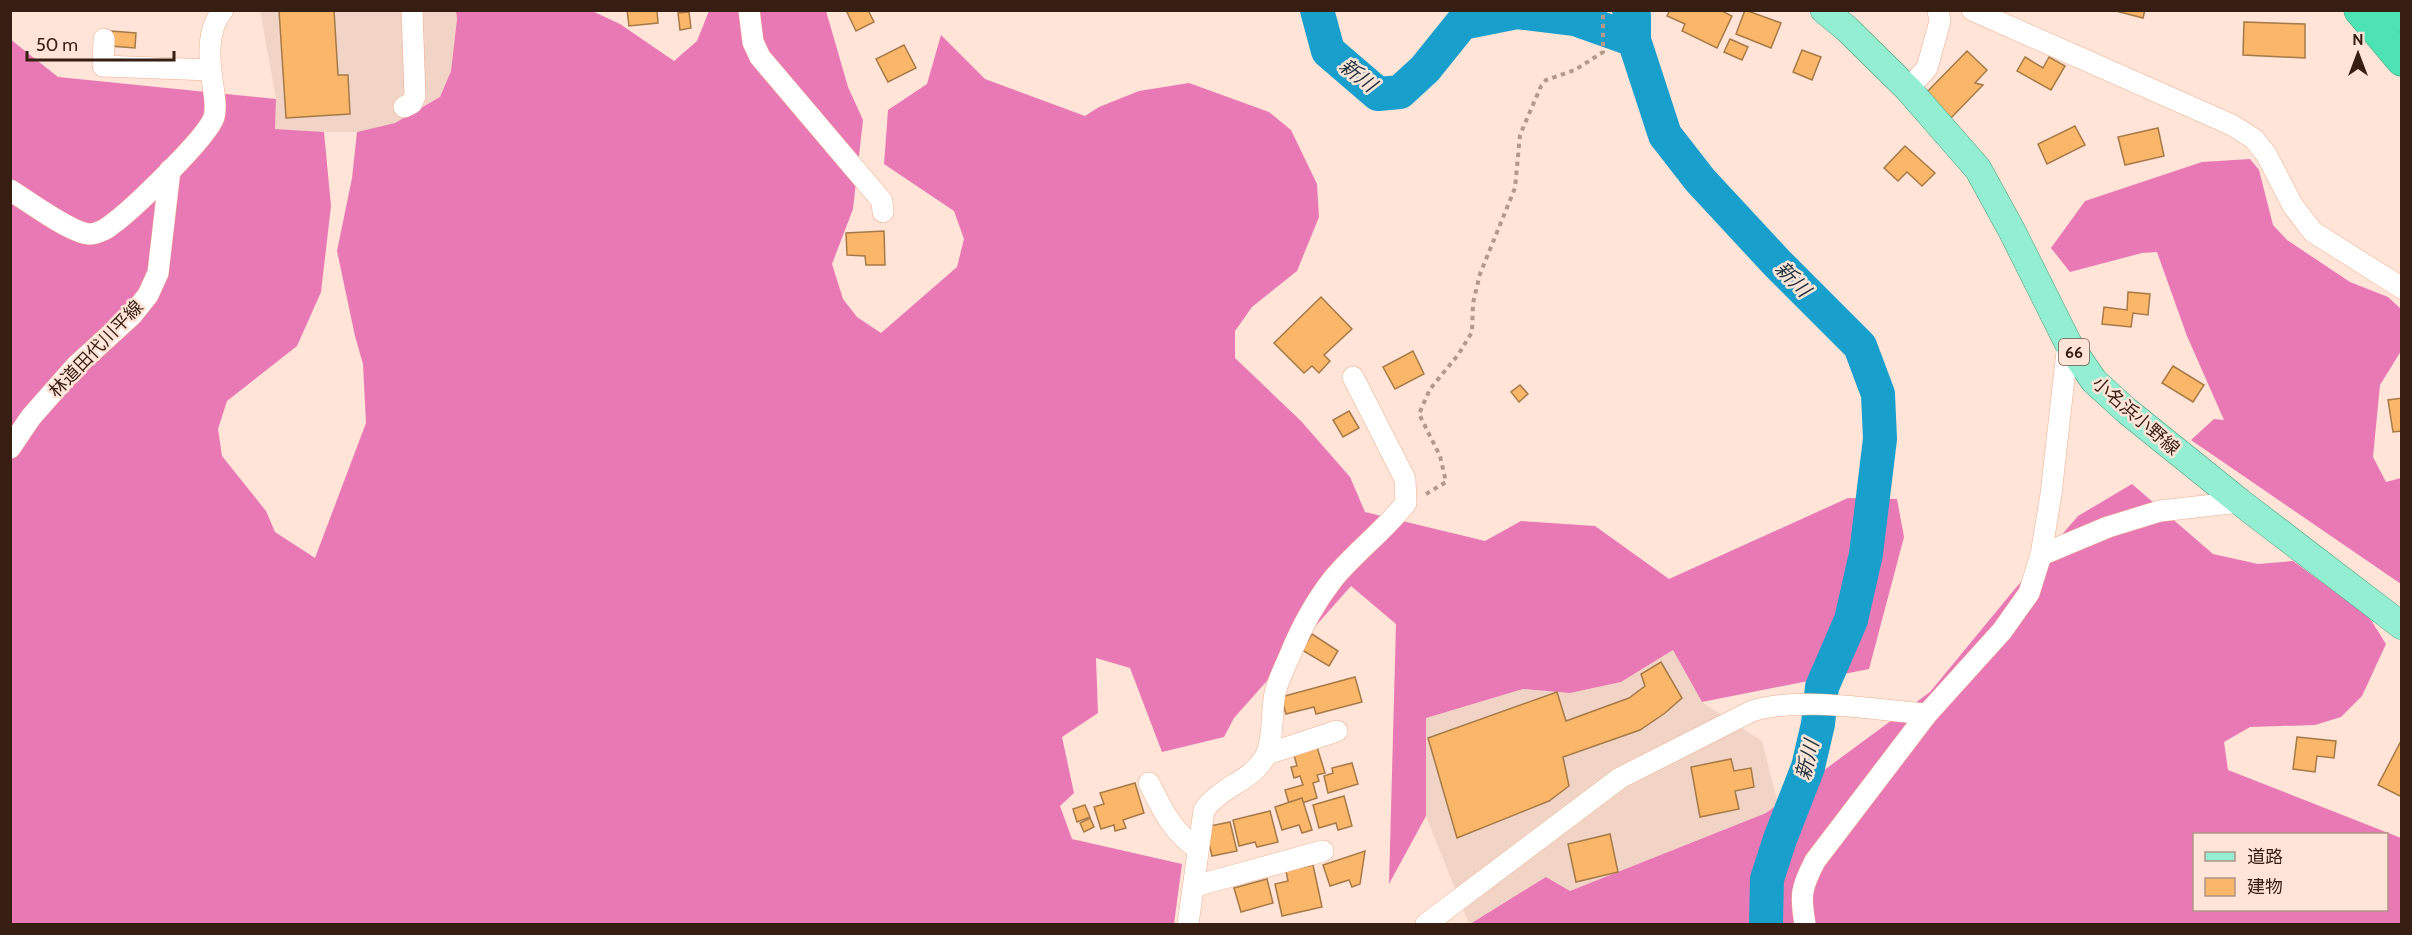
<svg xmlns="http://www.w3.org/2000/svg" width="2412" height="935" viewBox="0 0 2412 935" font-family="Cabin,'Noto Sans JP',sans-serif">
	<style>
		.built { fill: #f1d4c5 }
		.forest { fill: #e979b5; fill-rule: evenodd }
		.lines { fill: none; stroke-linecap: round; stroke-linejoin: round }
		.river { stroke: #199fcc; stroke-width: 34 }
		.building { fill: #fab669; stroke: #a67a48; stroke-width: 1.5 }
		.minor-casing { stroke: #edae8e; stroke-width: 22 }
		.major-casing { stroke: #459e7b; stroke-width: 28 }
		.highway-casing { stroke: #459e7b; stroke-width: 33 }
		.path { stroke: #b3998c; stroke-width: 4; stroke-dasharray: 4.5 4.5; stroke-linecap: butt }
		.minor { stroke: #fff; stroke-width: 21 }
		.major { stroke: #94eed2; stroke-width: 27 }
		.highway { stroke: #4de3b4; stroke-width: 32 }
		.labels { text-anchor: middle; stroke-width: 5; stroke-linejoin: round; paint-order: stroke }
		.shield { fill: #ffe4d7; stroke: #72594d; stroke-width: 1.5 }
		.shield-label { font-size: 16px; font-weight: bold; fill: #361e12 }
		.street-label { font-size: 18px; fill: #361e12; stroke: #ffe4d7 }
		.water-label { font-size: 20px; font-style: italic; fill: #1c3540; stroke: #ffe4d7 }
	</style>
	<rect width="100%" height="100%" fill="#ffe4d7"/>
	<!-- built -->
	<g class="built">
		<polygon points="260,11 456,11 457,19 451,71 440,97 395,123 357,132 324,132 275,129 276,99"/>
		<polygon points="1673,650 1702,702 1762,741 1778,804 1766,813 1570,891 1546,877 1469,924 1426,816 1426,718 1523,689 1570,693 1621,682"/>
	</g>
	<!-- forest -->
	<g class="forest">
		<polygon points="456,11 592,11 620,24 674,61 697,41 709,11 826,11 848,87 863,120 853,209 832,264 843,299 857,317 881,333 957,267 964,239 954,211 884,164 888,110 927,84 941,35 985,79 1085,116 1099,107 1139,91 1189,83 1269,112 1291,130 1317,184 1319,217 1297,271 1252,307 1235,331 1235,358 1301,421 1350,477 1365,512 1485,541 1521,521 1595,526 1669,579 1848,498 1897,499 1904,537 1869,669 1702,702 1673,650 1621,682 1570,693 1523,689 1426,718 1426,816 1389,884 1396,624 1351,586 1234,718 1224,737 1162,752 1130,668 1096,658 1098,713 1062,737 1074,793 1060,806 1072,839 1182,864 1174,924 11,924 10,39 58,77 276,99 275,129 324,132 331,206 321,292 297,346 227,401 218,429 222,456 266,511 275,532 315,558 366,423 363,364 355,336 337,251 352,178 357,132 395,123 440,97 451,71 457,19"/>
		<polygon points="2250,159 2259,170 2273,225 2287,240 2350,282 2388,297 2401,309 2401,351 2380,385 2373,457 2386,482 2401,478 2401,584 2191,440 2214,419 2224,420 2187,336 2157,252 2142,253 2070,272 2051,248 2085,201 2202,162"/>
		<path d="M 2132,484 L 2213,554 L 2258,564 L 2293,561 L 2369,617 L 2386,644 L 2362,696 L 2341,717 L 2315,725 L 2250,727 L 2224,742 L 2228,770 L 2401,838 L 2401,924 L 1470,924 L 1546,877 L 1570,891 L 1766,813 L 1930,692 L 2014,590 L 2078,516 ZM 2194,834 L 2386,834 L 2386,910 L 2194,910 Z"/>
	</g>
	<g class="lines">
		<!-- river -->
		<g class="river">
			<polyline points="1317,10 1328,51 1378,94 1400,92 1425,69 1462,23 1517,12 1575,19 1634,40"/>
			<polyline points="1629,10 1634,16 1634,40 1665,135 1700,180 1777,263 1860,346 1878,394 1880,439 1866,554 1851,620 1822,687 1818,724 1808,767 1780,839 1767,879 1766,924"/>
		</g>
	</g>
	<!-- building -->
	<g class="building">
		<polygon points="279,10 334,10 338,75 348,75 350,114 286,118"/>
		<polygon points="627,10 657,10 658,23 629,26"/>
		<polygon points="846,10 868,10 874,22 856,31"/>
		<polygon points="1670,10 1720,10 1732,16 1717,48 1682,31 1685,24 1667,16"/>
		<polygon points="1745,10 1781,23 1771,48 1736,34"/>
		<polygon points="2112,10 2145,10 2143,18"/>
		<polygon points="689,12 691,28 680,30 678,13"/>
		<polygon points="2244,22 2305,24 2305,58 2243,55"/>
		<polygon points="111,31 136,33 135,48 110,46"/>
		<polygon points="1730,39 1748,47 1742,60 1724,52"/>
		<polygon points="904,45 916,68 888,82 876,59"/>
		<polygon points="1802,50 1821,57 1812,80 1793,72"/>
		<polygon points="1967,51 1987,70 1975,83 1983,85 1950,119 1925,94"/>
		<polygon points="2025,57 2043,68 2049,57 2065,66 2051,90 2017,71"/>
		<polygon points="2075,126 2085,145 2047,164 2038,144"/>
		<polygon points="2158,128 2164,156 2125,165 2118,137"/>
		<polygon points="1905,146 1935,173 1922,186 1907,172 1898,181 1884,168"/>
		<polygon points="884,231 885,265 866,265 865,256 847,255 846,233"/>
		<polygon points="2128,292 2150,294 2148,315 2133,313 2131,327 2102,324 2104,307 2127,310"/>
		<polygon points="1321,297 1352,329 1324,355 1330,361 1319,373 1312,366 1304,373 1274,343"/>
		<polygon points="1413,351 1424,374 1395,389 1383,367"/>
		<polygon points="2173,366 2204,385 2193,402 2162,383"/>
		<polygon points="1520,385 1528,394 1519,402 1511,392"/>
		<polygon points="2402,398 2402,431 2393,432 2388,400"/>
		<polygon points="1349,411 1359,428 1343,437 1333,420"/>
		<polygon points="1312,634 1338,651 1329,666 1302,650"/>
		<polygon points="1661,662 1682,698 1665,713 1640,730 1563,757 1569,786 1549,801 1457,838 1428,738 1557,692 1566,721 1629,698 1645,686 1641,674"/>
		<polygon points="1355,677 1362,702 1316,714 1314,707 1286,714 1281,697"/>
		<polygon points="2297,737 2336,741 2334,758 2317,756 2315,772 2293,769"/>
		<polygon points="2401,741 2402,741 2402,797 2378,785"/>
		<polygon points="1317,747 1325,773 1317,775 1319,781 1313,783 1317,798 1290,807 1285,790 1303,785 1300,776 1294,778 1291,767 1297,766 1294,755"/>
		<polygon points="1731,759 1734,771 1751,768 1754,787 1735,791 1739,809 1700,817 1691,767"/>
		<polygon points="1352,763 1358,784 1328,793 1324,776 1333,773 1332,768"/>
		<polygon points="1135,783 1144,813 1123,820 1126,828 1115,831 1114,825 1101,829 1094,807 1104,804 1100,793"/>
		<polygon points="1344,796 1352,826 1338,830 1336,823 1319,828 1313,805"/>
		<polygon points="1302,798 1312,830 1302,833 1299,825 1282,830 1275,807"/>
		<polygon points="1085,805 1090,817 1077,822 1073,809"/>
		<polygon points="1270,811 1278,842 1257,847 1255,842 1239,846 1233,820"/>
		<polygon points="1090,818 1094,827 1084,832 1080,823"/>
		<polygon points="1230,822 1237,851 1212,856 1205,827"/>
		<polygon points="1610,834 1618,872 1576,882 1568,844"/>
		<polygon points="1365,851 1360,884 1352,887 1349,880 1330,886 1323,865"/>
		<polygon points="1313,865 1322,907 1282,916 1275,884 1288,881 1286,871"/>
		<polygon points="1267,879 1273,903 1241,912 1234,888"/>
	</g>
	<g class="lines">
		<!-- minor casing -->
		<g class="minor-casing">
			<g id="minor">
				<polyline points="749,10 753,42 760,57 882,201 883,212"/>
				<polyline points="1972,10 2232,125 2254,139 2266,154 2293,206 2313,232 2402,288"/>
				<polyline points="104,39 103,66 210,70"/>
				<polyline points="1908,89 1927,68 1940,21 1938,10"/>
				<polyline points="404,107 412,103 415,96 412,10"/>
				<path d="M 10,190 C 28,201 72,234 90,234 C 96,234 107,229 111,225 C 131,211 208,137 214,117 C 217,106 214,95 213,85 C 209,61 206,30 223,10"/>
				<polyline points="10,448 31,417 76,366 132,315 148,295 158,273 170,170"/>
				<polyline points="2041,555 2108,527 2160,511 2240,502"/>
				<polyline points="1267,754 1337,731"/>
				<path d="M 1149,783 C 1162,809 1173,833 1198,849"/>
				<polyline points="1195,886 1323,851"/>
				<path d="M 1188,924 L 1204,810 C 1220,787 1252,781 1265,757 C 1274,742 1271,711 1275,693 C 1278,680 1285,667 1290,655 C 1301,628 1315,602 1333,579 C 1355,552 1384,531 1406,503 L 1405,479 L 1353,377"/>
				<path d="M 1426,924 L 1620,778 L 1752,711 C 1800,696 1876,710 1927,714"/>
				<path d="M 1805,924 C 1800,895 1801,888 1815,861 L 1927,714 L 2002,631 L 2029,593 L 2041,555 L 2051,494 L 2068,343"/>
			</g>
		</g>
		<!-- major casing -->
		<g class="major-casing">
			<polyline id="major" points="1824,10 1847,29 1908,89 1978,169 2012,231 2068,343 2094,381 2127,411 2240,502 2402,626"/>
		</g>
		<!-- highway casing -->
		<g class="highway-casing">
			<g id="highway">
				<polyline points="2360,10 2402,60"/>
				<polyline points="2397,10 2402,16"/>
			</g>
		</g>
		<!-- path -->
		<polyline class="path" points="1426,494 1446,482 1440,456 1419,414 1430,389 1458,355 1472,332 1473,303 1480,274 1515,188 1520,135 1541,86 1546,80 1575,70 1603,52 1603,10"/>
		<!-- minor -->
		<use href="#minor" class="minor"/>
		<!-- major -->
		<use href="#major" class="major"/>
		<!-- highway -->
		<use href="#highway" class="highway"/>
	</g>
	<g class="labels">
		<!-- shield labels -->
		<rect class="shield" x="2059" y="339" width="30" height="26" rx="4.5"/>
		<g class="shield-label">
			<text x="2074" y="358">66</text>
		</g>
		<!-- street labels -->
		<g class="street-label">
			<text transform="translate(96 349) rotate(-46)" y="6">林道田代川平線</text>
			<text transform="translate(2136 416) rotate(41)" y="6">小名浜小野線</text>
		</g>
		<!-- water labels -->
		<g class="water-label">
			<text transform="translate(1358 75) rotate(38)" y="7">新川</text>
			<text transform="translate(1793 279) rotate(45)" y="7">新川</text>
			<text transform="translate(1807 760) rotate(-76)" y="7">新川</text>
		</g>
	</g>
	<!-- border -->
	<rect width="2412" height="935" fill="none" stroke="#361e12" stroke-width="24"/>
	<!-- legend -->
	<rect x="2193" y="833" width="195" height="78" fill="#ffe4d7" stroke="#af9588" stroke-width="1.5"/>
	<rect x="2205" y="852" width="30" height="9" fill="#94eed2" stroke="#af9588" stroke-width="1.5"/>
	<text x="2247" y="863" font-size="18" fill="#361e12">道路</text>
	<rect x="2205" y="878" width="30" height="18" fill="#fab669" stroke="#af9588" stroke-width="1.5"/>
	<text x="2247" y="893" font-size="18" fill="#361e12">建物</text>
	<!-- north arrow -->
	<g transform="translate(2358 54)" stroke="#ffe4d7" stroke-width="4.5" paint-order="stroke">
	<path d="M0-4.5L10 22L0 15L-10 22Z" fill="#361e12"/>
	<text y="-9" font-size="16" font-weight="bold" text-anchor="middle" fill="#361e12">N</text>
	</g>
	<!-- scale -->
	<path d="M27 51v9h147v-9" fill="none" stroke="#361e12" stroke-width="3"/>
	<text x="36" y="51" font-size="18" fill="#361e12" stroke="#ffe4d7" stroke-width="4.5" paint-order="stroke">50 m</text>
</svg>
